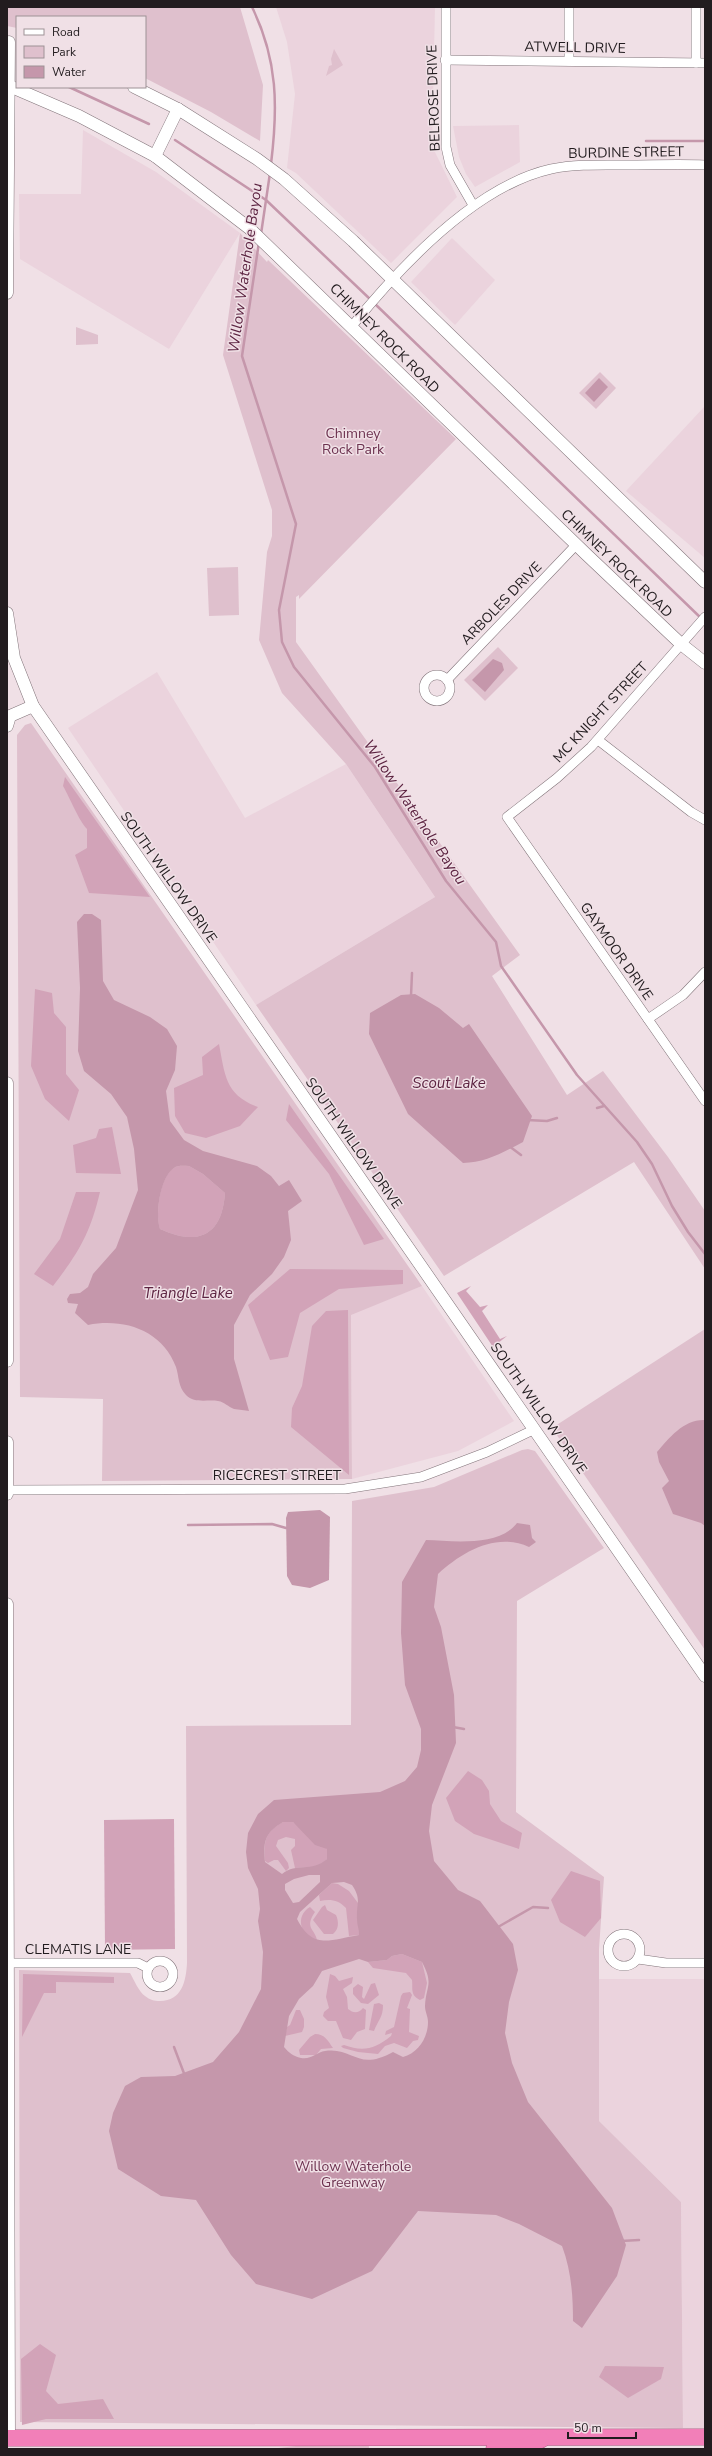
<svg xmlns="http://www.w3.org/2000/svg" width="712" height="2456" viewBox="0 0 712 2456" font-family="'Nunito Sans',sans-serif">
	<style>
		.built { fill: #ebd3dd }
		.green { fill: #dfc0cd }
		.forest { fill: #d2a3b8 }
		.water { fill: #c597ab; fill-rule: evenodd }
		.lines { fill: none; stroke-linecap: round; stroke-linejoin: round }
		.stream { stroke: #c597ab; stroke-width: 2.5 }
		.street-casing { stroke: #82747a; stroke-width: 10 }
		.secondary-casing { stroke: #82747a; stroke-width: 13 }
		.highway-casing { stroke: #a95c82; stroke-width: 17 }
		.street { stroke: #fff; stroke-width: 9 }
		.secondary { stroke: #fff; stroke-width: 12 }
		.highway { stroke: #f27fb8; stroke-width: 16 }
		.labels { text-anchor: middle; stroke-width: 3; stroke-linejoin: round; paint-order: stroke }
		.street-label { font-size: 14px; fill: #221c1f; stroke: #f0e0e6 }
		.park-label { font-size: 14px; fill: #6d3250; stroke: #f0e0e6 }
		.water-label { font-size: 15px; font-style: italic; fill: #5c2341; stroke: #f0e0e6 }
	</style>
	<rect width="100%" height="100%" fill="#f0e0e6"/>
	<!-- built -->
	<g class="built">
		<polygon points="276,7 435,7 432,146 457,197 391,263 296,173 287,168 295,94 287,42"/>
		<polygon points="519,125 520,162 475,187 466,174 459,157 453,126"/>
		<polygon points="83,130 156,172 240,233 169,349 20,259 19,194 81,194"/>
		<polygon points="452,238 495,280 455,325 411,282"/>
		<polygon points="705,406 705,558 626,491"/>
		<polygon points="157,672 245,818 346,764 435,897 256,1005 68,728"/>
		<polygon points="422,1286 514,1421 458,1451 352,1479 351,1314"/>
		<polygon points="599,1979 705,1979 705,2428 683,2428 681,2202 599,2121"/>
	</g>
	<!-- green -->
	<g class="green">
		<polygon points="7,7 240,7 263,85 260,141 211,112 145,78 145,17 17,17 17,28 7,26"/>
		<polygon points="334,49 343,65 326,76 329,66 332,65 331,59"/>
		<polygon points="240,233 267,262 268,260 456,439 299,599 299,595 296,597 296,642 520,955 492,976 567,1095 603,1071 668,1157 705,1211 705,1269 634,1162 444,1276 256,1005 435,897 346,764 282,693 259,640 267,552 272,536 272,510 223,355"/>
		<polygon points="76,327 98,335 98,344 76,345"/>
		<polygon points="600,372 616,388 596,409 579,393"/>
		<polygon points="238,567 239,615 209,616 207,568"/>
		<polygon points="498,647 518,668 485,701 464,680"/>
		<polygon points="31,723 422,1286 351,1315 352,1479 102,1481 103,1399 20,1397 17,735 25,725"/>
		<polygon points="705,1329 705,1650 552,1428"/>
		<path d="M 528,1449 L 535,1451 L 604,1548 L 517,1601 L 516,1812 L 604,1877 L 599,1949 L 599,2121 L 681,2202 L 683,2428 L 20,2422 L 19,1970 L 130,1973 C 134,1980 139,1992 145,1996 C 150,2000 154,2001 160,2001 C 182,2001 186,1981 187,1963 L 186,1726 L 351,1725 L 352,1501 L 434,1487 L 522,1450 Z"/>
		<polygon points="305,2445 369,2446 369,2449 269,2449"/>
	</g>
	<!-- forest -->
	<g class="forest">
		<path d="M 65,777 L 150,897 L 89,893 L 75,855 L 87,848 L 87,829 C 79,821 70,798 63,786 Z"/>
		<polygon points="35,989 52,993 54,1013 66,1027 66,1074 79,1090 69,1121 45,1099 31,1066"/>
		<path d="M 219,1044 C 225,1075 225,1095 258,1107 L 240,1126 L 206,1138 L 185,1133 L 175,1116 L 174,1088 L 203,1075 L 202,1057 Z"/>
		<polygon points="289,1104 384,1239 364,1245 329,1174 286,1120"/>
		<polygon points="112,1127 121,1174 76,1173 73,1145 96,1138 99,1129"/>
		<path d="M 189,1166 L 203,1174 L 225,1193 C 222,1237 197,1246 160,1229 C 155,1214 160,1176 174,1168 C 178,1165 185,1166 189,1166 Z"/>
		<path d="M 76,1192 L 100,1192 C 90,1234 79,1252 53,1286 L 34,1274 L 60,1239 Z"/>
		<polygon points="290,1269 403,1270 403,1284 339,1289 300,1313 288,1357 270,1360 248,1305"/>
		<polygon points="471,1286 466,1291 480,1307 488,1305 482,1311 500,1339 507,1336 493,1347 457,1293"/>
		<polygon points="348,1310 349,1475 291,1427 292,1408 302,1386 312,1326 326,1311"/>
		<polygon points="468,1771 482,1780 489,1791 490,1804 501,1821 522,1833 519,1849 474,1834 455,1821 446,1798"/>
		<polygon points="174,1819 175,1949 105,1950 104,1820"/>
		<path d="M 283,1822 L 293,1822 L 327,1849 L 327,1859 L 318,1867 L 295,1868 L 291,1850 L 295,1846 L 295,1839 L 286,1837 L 278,1840 L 276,1846 L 288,1863 L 289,1868 L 286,1871 L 278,1860 L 274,1860 L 268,1863 L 265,1861 C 264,1841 264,1833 283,1822 Z"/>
		<polygon points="571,1871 600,1881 601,1918 585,1937 560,1922 551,1900"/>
		<path d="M 332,1883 L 338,1884 L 349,1891 L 358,1903 L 359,1935 L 349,1936 L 346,1908 C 338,1900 331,1899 320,1901 L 319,1895 Z"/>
		<path d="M 325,1905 L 327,1910 L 336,1915 C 339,1922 339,1929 333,1934 L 324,1934 L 313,1920 L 322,1907 Z"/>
		<path d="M 310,1907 L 315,1912 C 304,1928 315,1929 317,1940 C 301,1938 294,1916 310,1907 Z"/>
		<path d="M 402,1954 L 422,1962 L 427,1983 L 424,1998 L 420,2000 C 410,1995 413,1989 412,1980 L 406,1973 L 373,1968 L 368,1962 L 387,1960 L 392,1956 Z"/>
		<polygon points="23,1974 114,1977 114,1983 56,1982 56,1993 44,1993 22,2037"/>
		<path d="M 330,1974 L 335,1976 L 339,1981 L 353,1977 L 352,1983 L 343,1989 L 347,1997 L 348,2009 C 353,2013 358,2014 363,2008 L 366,2010 L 365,2029 L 357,2032 L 351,2040 L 343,2038 L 336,2021 L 328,2021 L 323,2016 L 324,2012 L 329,2008 L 326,1997 Z"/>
		<polygon points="375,1983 379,1995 368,2004 361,2003 353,1994 353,1988 358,1984 363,1987 362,1997 364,1999 371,1984"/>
		<path d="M 410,1992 L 412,1995 L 407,2008 L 410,2009 L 409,2032 L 419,2036 L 418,2040 L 413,2041 L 407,2048 L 394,2043 L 385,2046 L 378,2054 L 358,2052 L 343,2048 L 341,2046 L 344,2045 C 363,2052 375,2049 391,2036 L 392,2033 L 385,2035 L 386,2031 L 394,2027 L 401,1996 L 403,1993 Z"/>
		<path d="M 379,2003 L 383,2005 C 383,2018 378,2020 374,2031 L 369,2030 L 374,2004 Z"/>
		<polygon points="296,2010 300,2010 304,2019 304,2027 302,2032 285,2036 287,2027 290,2025"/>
		<path d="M 315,2034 C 325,2034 328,2041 333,2048 L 321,2049 L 316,2055 L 300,2055 L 299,2050 L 310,2037 Z"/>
		<polygon points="40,2344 56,2355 46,2391 58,2404 103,2399 114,2419 46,2419 22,2425 21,2359"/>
		<polygon points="605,2366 664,2367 661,2379 628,2398 599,2377"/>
	</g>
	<!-- water -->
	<g class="water">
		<polygon points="599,378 608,387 594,402 585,393"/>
		<polygon points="493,659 502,663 504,670 485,692 472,680"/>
		<path d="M 84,914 L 92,914 L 101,920 L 103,981 L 114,1000 L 150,1017 L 167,1029 L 177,1046 L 175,1070 L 166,1091 L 170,1121 L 184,1140 L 203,1151 L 257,1166 L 271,1176 L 279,1186 L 289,1180 L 302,1201 L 288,1211 L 291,1240 L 284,1257 L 272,1274 L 250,1295 L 234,1325 L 234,1359 L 249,1411 C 245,1410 239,1410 234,1409 C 228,1407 225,1402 218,1401 C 208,1399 195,1404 186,1395 C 178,1387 179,1376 176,1367 C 162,1330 124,1318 88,1325 L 75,1313 L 78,1304 L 68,1303 L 67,1299 L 70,1294 L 80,1293 L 88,1287 L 93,1274 L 116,1248 L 138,1190 L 134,1149 L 127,1117 L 111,1094 L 84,1071 L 78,1051 L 80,988 L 77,922 ZM 189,1166 L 203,1174 L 225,1193 C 222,1237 197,1246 160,1229 C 155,1215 160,1177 174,1168 C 178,1165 184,1166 189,1166 Z"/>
		<path d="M 415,994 L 439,1008 L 463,1028 L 469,1024 L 532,1116 L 523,1142 C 504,1152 485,1163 463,1163 L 408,1114 L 369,1034 L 370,1013 L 401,995 Z"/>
		<path d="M 705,1420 L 705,1526 L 701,1523 L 673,1514 L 662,1488 L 669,1481 L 659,1462 L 657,1452 C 669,1438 684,1419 705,1420 Z"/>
		<polygon points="320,1510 330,1517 329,1580 310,1588 292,1585 287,1576 286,1518 288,1512"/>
		<path d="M 517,1523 L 530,1525 L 532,1538 L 536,1542 L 529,1547 C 496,1532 462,1552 438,1574 L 434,1607 L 441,1627 L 454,1695 L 456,1743 L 432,1805 L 429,1831 L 434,1861 L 458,1890 L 480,1901 L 513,1944 L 518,1970 L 509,2002 L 505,2033 L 512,2063 L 528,2102 L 612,2208 L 626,2245 L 617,2276 L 582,2328 L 573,2321 C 573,2294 571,2270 562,2246 L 519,2224 L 496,2215 L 418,2211 L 372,2271 L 312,2299 L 256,2284 L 231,2255 L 196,2200 L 161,2196 L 118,2169 L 109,2131 L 113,2113 L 125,2086 L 141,2077 L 175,2076 L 213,2062 L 239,2032 L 261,1989 L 263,1952 L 258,1921 L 260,1909 L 258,1889 L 248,1868 L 246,1852 L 248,1833 L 258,1814 L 274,1800 L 380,1792 L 405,1781 L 417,1767 L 421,1750 L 421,1729 L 405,1685 L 401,1633 L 402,1582 L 426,1540 C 453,1541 499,1547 517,1523 ZM 283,1822 L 293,1822 L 315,1845 L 327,1849 L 327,1859 C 311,1873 297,1862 282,1874 L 265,1862 C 263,1841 265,1833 283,1822 ZM 309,1875 L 320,1875 L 320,1882 L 299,1902 L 293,1903 L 285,1890 L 285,1884 L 294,1879 ZM 344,1882 L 352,1885 C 362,1900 356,1903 357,1919 C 357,1925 359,1929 359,1935 C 329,1940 313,1950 297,1919 L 300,1912 L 332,1883 ZM 402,1954 L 422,1962 C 434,1985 426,1985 425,2006 C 425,2012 428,2016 428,2022 C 428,2038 418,2053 403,2057 L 393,2052 C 357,2072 354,2047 325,2051 C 317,2052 311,2060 301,2058 C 293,2056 289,2053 284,2047 L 289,2016 L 299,1999 L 313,1986 L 322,1971 L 359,1959 L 368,1962 L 387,1960 L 392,1956 Z"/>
	</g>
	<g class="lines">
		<!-- stream -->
		<g class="stream">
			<path d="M 252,7 C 278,60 278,107 271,164"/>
			<polyline points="69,87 149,124"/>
			<polyline points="175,140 266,200 371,300"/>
			<polyline points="646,141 705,141"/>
			<polyline points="261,234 270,173"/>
			<polyline points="259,242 242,356 296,524 279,610 282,642 294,667 375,767 446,881 496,942 501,966 577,1075 637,1142 652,1164 672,1206 688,1232 705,1254"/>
			<polyline points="374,303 702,619"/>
			<polyline points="411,996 412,973"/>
			<polyline points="597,1108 604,1106"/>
			<polyline points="527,1120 547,1121 557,1118"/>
			<polyline points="509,1146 521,1155"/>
			<polyline points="188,1525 272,1524 286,1528"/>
			<polyline points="453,1727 464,1729"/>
			<polyline points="498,1927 533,1907 548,1908"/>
			<polyline points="174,2047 185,2076"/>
			<polyline points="621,2241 639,2240"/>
		</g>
		<!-- street casing -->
		<g class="street-casing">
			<g id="street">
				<polyline points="446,7 446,147 450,165 473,205"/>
				<polyline points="696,7 696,63"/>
				<polyline points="445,60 705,63"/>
				<polyline points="569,61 569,7"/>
				<path d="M 352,326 C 400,267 475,186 551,169 C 576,164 601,165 626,165 C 653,165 679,164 705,165"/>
				<polyline points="705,617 591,747 557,778 507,817 705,1101"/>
				<circle cx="437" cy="688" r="13"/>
				<polyline points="447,680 576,545"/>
				<polyline points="598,740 691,812 705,820"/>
				<polyline points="648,1019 683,995 705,972"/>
				<polyline points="7,1490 345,1489 421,1477 487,1452 535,1429"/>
				<circle cx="624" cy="1950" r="16"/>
				<polyline points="638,1959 666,1963 705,1963"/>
				<circle cx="160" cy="1974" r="13"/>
				<polyline points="7,1963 138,1963 148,1968"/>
			</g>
		</g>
		<!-- secondary casing -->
		<g class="secondary-casing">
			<g id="secondary">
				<polyline points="7,85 79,116 155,156 249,228 587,555 681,644 705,663"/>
				<polyline points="134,87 178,109 257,159 284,179 353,241 705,582"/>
				<polyline points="155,156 178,109"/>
				<polyline points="7,293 9,42"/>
				<polyline points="7,613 14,658 33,706 705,1676"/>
				<polyline points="7,726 10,716 33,706"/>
				<polyline points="7,1083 7,1361"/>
				<polyline points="7,1442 7,1494"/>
				<polyline points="7,1604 9,2438"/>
			</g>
		</g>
		<!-- highway casing -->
		<g class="highway-casing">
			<g id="highway">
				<polyline points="7,2438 705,2437"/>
				<polyline points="494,2449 522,2448 541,2440"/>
			</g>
		</g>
		<!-- street -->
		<use href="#street" class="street"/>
		<!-- secondary -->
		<use href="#secondary" class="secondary"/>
		<!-- highway -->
		<use href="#highway" class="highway"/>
	</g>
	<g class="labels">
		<!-- street labels -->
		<g class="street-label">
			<text transform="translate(575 47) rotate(1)" y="5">ATWELL DRIVE</text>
			<text transform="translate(433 98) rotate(-92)" y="5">BELROSE DRIVE</text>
			<text transform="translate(626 152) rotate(-1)" y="5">BURDINE STREET</text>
			<text transform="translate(385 338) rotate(45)" y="5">CHIMNEY ROCK ROAD</text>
			<text transform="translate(617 563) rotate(44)" y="5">CHIMNEY ROCK ROAD</text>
			<text transform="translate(501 603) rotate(-46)" y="5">ARBOLES DRIVE</text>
			<text transform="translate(600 712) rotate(-47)" y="5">MC KNIGHT STREET</text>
			<text transform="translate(169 877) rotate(55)" y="5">SOUTH WILLOW DRIVE</text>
			<text transform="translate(617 951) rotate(55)" y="5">GAYMOOR DRIVE</text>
			<text transform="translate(354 1143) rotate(55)" y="5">SOUTH WILLOW DRIVE</text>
			<text transform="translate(539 1408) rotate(55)" y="5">SOUTH WILLOW DRIVE</text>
			<text x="277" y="1480">RICECREST STREET</text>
			<text x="78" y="1954">CLEMATIS LANE</text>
		</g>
		<!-- park labels -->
		<g class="park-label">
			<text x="353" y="438">Chimney<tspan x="353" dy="16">Rock Park</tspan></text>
			<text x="353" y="2171">Willow Waterhole<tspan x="353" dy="16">Greenway</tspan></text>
		</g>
		<!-- water labels -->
		<g class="water-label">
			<text transform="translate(245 268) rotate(-82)" y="5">Willow Waterhole Bayou</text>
			<text transform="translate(415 812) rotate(56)" y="5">Willow Waterhole Bayou</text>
			<text x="449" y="1088">Scout Lake</text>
			<text x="188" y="1298">Triangle Lake</text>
		</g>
	</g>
	<!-- border -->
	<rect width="712" height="2456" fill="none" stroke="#221c1f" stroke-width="16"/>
	<!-- legend -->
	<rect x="16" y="16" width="130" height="72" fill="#f0e0e6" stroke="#9e9296"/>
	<rect x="24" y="29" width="20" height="6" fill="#ffffff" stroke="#9e9296"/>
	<text x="52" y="36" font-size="12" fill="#221c1f">Road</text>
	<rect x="24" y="46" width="20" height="12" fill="#dfc0cd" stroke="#9e9296"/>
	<text x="52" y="56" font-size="12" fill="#221c1f">Park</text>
	<rect x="24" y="66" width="20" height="12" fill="#c597ab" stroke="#9e9296"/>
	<text x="52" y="76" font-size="12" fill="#221c1f">Water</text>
	<!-- scale -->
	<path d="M568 2432v6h68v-6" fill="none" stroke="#221c1f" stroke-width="2"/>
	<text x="574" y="2432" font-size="12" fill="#221c1f" stroke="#f0e0e6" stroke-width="3" paint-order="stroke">50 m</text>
</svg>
